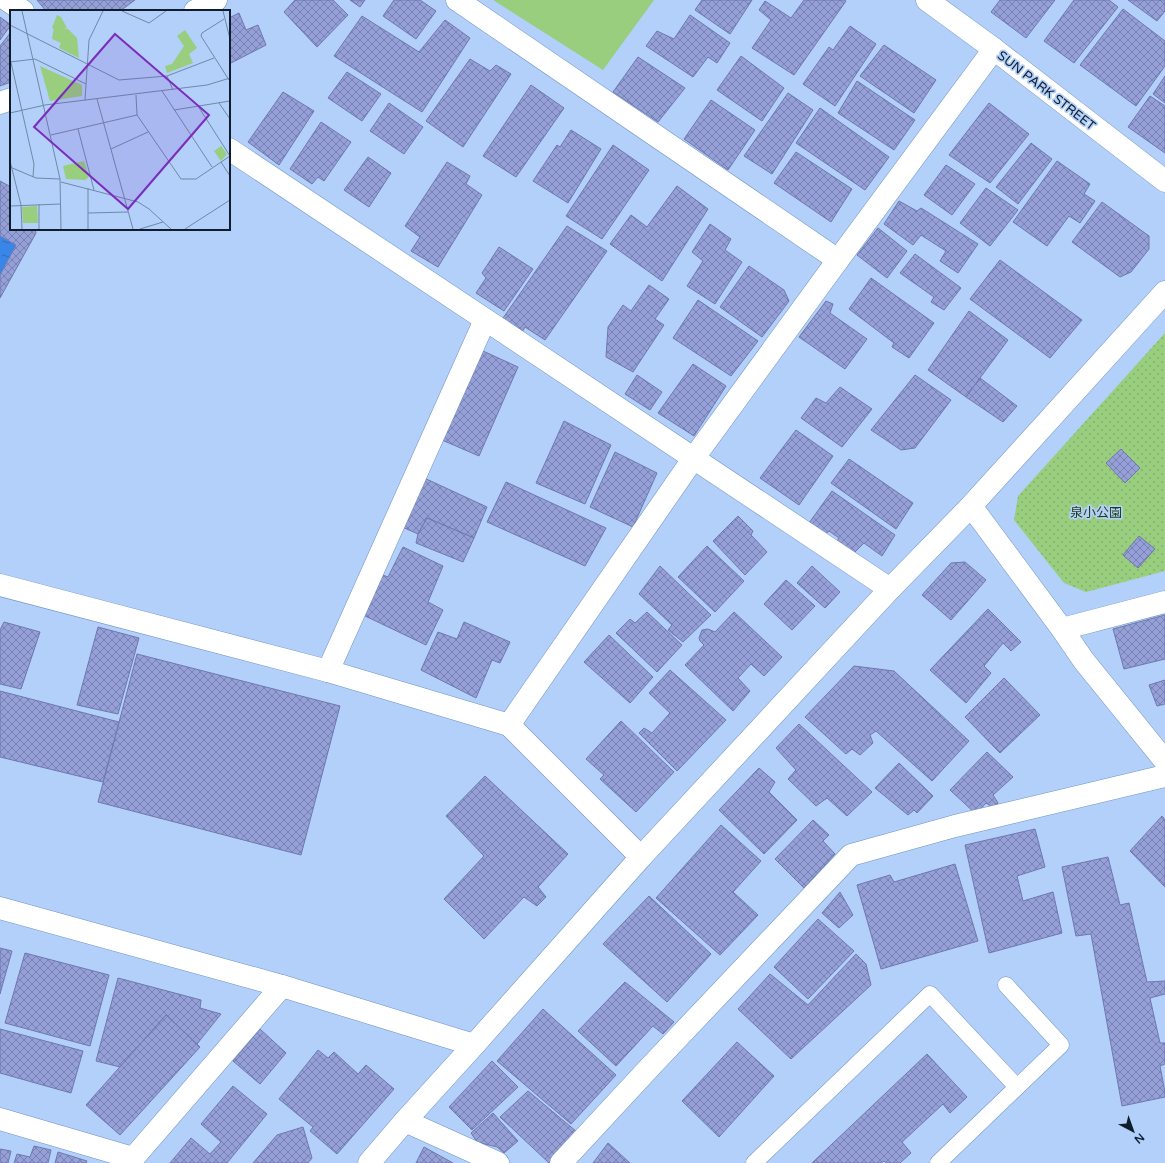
<svg xmlns="http://www.w3.org/2000/svg" width="1165" height="1163" viewBox="0 0 1165 1163" font-family="'Varela Round','Noto Sans JP',sans-serif">
	<style>
		.grass { fill: #98ce7d }
		.park { fill: url(#park-dots) }
		.water { fill: url(#water-ripples) }
		.building { fill: url(#building-cross-hatch); stroke: #6e78ae }
		.lines { fill: none; stroke-linecap: round; stroke-linejoin: round }
		.lane-casing { stroke: #6f93c3; stroke-width: 17 }
		.street-casing { stroke: #6f93c3; stroke-width: 23 }
		.secondary-casing { stroke: #6f93c3; stroke-width: 23 }
		.lane { stroke: #fff; stroke-width: 16 }
		.street { stroke: #fff; stroke-width: 22 }
		.secondary { stroke: #fff; stroke-width: 22 }
		.labels { text-anchor: middle; stroke-width: 3.5; stroke-linejoin: round; paint-order: stroke }
		.street-label { font-size: 13px; fill: #0f1d2f; stroke: #b2d0f9 }
		.park-label { font-size: 13px; fill: #1f3b0e; stroke: #b2d0f9 }
		.inset-road { fill: none; stroke: #7188a8; stroke-width: 1 }
		.view { fill: #7b2cbf; fill-opacity: 0.15; stroke: #7b2cbf; stroke-width: 2 }
		.inset-edge { fill: none; stroke: #0f1d2f; stroke-width: 2 }
	</style>
	<defs>
		<pattern id="park-dots" width="8" height="8" patternUnits="userSpaceOnUse"><rect width="8" height="8" fill="#98ce7d"/><path d="M2 2h.1M6 6h.1" fill="none" stroke="#82b06c" stroke-width="1.8" stroke-linecap="round"/></pattern>
		<pattern id="water-ripples" width="26" height="14" patternUnits="userSpaceOnUse"><rect width="26" height="14" fill="#3886e7"/><path d="M2 4q2-2 4 0t4 0M15 11q2-2 4 0t4 0" fill="none" stroke="#2e6dbc"/></pattern>
		<pattern id="building-cross-hatch" width="8" height="8" patternUnits="userSpaceOnUse"><rect width="8" height="8" fill="#959fd8"/><path d="M0 0l8 8M0 8l8-8" fill="none" stroke="#7881b0"/></pattern>
	</defs>
	<rect width="100%" height="100%" fill="#b2d0f9"/>
	<!-- grass -->
	<polygon class="grass" points="493,0 654,0 603,70"/>
	<!-- park -->
	<polygon class="park" points="1165,333 1165,571 1086,592 1064,583 1014,520 1018,496"/>
	<!-- water -->
	<polygon class="water" points="0,236 16,245 0,275"/>
	<!-- building -->
	<g class="building">
		<polygon points="37,0 135,0 120,11 46,11"/>
		<polygon points="295,0 333,0 348,15 317,47 284,12"/>
		<polygon points="350,0 365,0 360,7"/>
		<polygon points="394,0 420,0 436,11 416,39 383,16"/>
		<polygon points="702,0 752,0 730,34 695,10"/>
		<polygon points="804,0 844,0 846,1 794,75 752,48 771,20 759,10 765,1 791,18"/>
		<polygon points="1000,0 1055,0 1026,38 991,12"/>
		<polygon points="1074,0 1109,0 1118,7 1074,63 1044,41"/>
		<polygon points="1128,0 1165,0 1165,11 1157,21"/>
		<polygon points="1123,9 1165,41 1165,66 1136,106 1080,65"/>
		<polygon points="239,13 246,30 258,25 266,45 229,64 229,18"/>
		<polygon points="690,15 730,43 717,63 708,57 693,77 646,46 657,31 674,39"/>
		<polygon points="362,16 419,52 445,20 470,38 422,112 334,56"/>
		<polygon points="0,17 11,25 0,40"/>
		<polygon points="850,26 876,44 835,106 803,84 829,47 833,50"/>
		<polygon points="11,32 11,82 0,86 0,46"/>
		<polygon points="884,45 936,80 914,113 860,76"/>
		<polygon points="741,56 784,88 762,121 717,90"/>
		<polygon points="638,57 685,88 658,122 613,92"/>
		<polygon points="470,59 490,71 496,65 511,74 463,147 426,121"/>
		<polygon points="347,72 381,94 362,121 328,98"/>
		<polygon points="1165,76 1165,103 1153,94"/>
		<polygon points="857,81 915,120 894,150 838,113"/>
		<polygon points="531,85 564,108 516,177 483,156"/>
		<polygon points="283,92 314,111 279,165 248,142"/>
		<polygon points="788,93 813,110 772,174 744,156"/>
		<polygon points="1150,96 1165,106 1165,153 1128,127"/>
		<polygon points="711,100 755,130 728,170 684,139"/>
		<polygon points="389,103 423,127 404,154 370,131"/>
		<polygon points="989,103 1029,134 990,183 949,155"/>
		<polygon points="820,108 889,157 865,190 796,143"/>
		<polygon points="321,122 351,142 324,181 318,177 312,184 290,169"/>
		<polygon points="571,130 601,149 568,203 533,181 557,145 560,147"/>
		<polygon points="1031,143 1052,159 1018,204 996,187"/>
		<polygon points="613,145 649,170 602,239 566,216"/>
		<polygon points="796,152 852,189 831,222 774,183"/>
		<polygon points="368,157 391,173 369,207 344,190"/>
		<polygon points="1057,161 1090,184 1084,194 1095,201 1080,223 1069,216 1047,246 1013,222"/>
		<polygon points="447,162 470,176 466,184 482,195 438,267 411,251 420,237 405,226"/>
		<polygon points="946,165 975,184 952,215 924,195"/>
		<polygon points="0,181 11,187 11,229 35,229 36,233 0,298 0,275 16,245 0,236"/>
		<polygon points="677,186 708,209 662,281 610,244 631,215 647,227"/>
		<polygon points="986,188 1018,210 990,246 960,223"/>
		<polygon points="899,201 917,211 921,208 978,244 958,273 940,261 946,251 921,235 913,245 884,224"/>
		<polygon points="1102,202 1149,236 1149,249 1131,272 1120,277 1072,242"/>
		<polygon points="710,224 731,239 725,250 742,262 715,304 687,286 703,261 692,252"/>
		<polygon points="567,226 607,251 545,340 525,327 521,334 501,321"/>
		<polygon points="878,228 907,251 887,278 857,255"/>
		<polygon points="499,247 533,269 504,311 476,293 486,278 482,273"/>
		<polygon points="915,254 961,288 944,310 931,302 934,297 900,273"/>
		<polygon points="1000,260 1082,320 1050,358 970,299"/>
		<polygon points="749,266 784,290 789,301 762,337 720,307"/>
		<polygon points="871,278 934,323 909,358 892,347 894,343 849,309"/>
		<polygon points="649,285 669,299 655,319 664,325 633,372 606,357 608,327 623,305 631,311"/>
		<polygon points="698,300 758,341 731,376 673,338"/>
		<polygon points="826,301 833,304 830,313 867,339 845,369 799,337"/>
		<polygon points="969,311 1008,340 966,397 928,370"/>
		<polygon points="483,351 518,367 479,456 442,440"/>
		<polygon points="693,364 726,386 694,436 658,413"/>
		<polygon points="637,375 662,392 650,410 625,394"/>
		<polygon points="915,375 951,400 915,448 901,450 871,430"/>
		<polygon points="980,378 1017,406 1003,422 966,397"/>
		<polygon points="840,387 872,409 842,447 801,418 816,398 826,403"/>
		<polygon points="564,421 611,445 585,504 536,483"/>
		<polygon points="796,430 833,456 799,505 760,478"/>
		<polygon points="1121,449 1140,468 1125,483 1106,463"/>
		<polygon points="615,452 657,473 633,527 590,507"/>
		<polygon points="849,459 913,503 896,529 831,483"/>
		<polygon points="422,477 487,507 474,538 427,518 418,534 400,526"/>
		<polygon points="506,482 606,528 585,566 487,522"/>
		<polygon points="832,491 895,535 882,556 864,543 854,553 837,541 839,538 829,531 825,534 809,523"/>
		<polygon points="738,516 753,531 751,535 767,552 745,575 713,541"/>
		<polygon points="427,518 474,538 463,562 416,543 418,534"/>
		<polygon points="1139,536 1155,549 1138,568 1123,555"/>
		<polygon points="707,546 744,581 715,612 678,577"/>
		<polygon points="403,547 443,566 428,602 443,610 426,645 361,614 380,574 388,577"/>
		<polygon points="965,562 986,580 951,620 922,595 951,563"/>
		<polygon points="660,566 711,615 683,642 668,630 672,625 639,594"/>
		<polygon points="812,566 840,592 825,608 797,583"/>
		<polygon points="786,580 815,606 792,630 764,604"/>
		<polygon points="988,609 1021,642 1011,651 1003,643 984,666 991,673 966,703 930,670"/>
		<polygon points="647,612 682,645 657,672 616,633 630,619 635,623"/>
		<polygon points="734,612 782,657 764,676 751,664 738,678 750,691 733,711 685,665 704,645 700,641 699,638 702,630 708,629 715,632"/>
		<polygon points="1165,615 1165,659 1124,669 1113,629"/>
		<polygon points="4,622 40,632 21,689 0,684 0,630"/>
		<polygon points="464,622 510,642 500,663 492,660 476,698 421,670 438,632 457,639"/>
		<polygon points="98,627 139,638 118,714 77,705"/>
		<polygon points="609,635 653,677 630,703 584,662"/>
		<polygon points="137,654 340,706 301,855 98,802"/>
		<polygon points="854,666 894,671 969,741 932,781 876,731 870,735 873,743 860,755 852,749 846,754 805,717"/>
		<polygon points="670,670 726,720 677,771 639,733 644,728 652,733 670,713 649,693"/>
		<polygon points="1004,678 1040,715 1000,753 965,717"/>
		<polygon points="1165,680 1165,704 1157,706 1149,685"/>
		<polygon points="0,691 119,722 103,782 0,757"/>
		<polygon points="621,721 674,772 636,812 600,779 604,775 586,759"/>
		<polygon points="799,724 872,792 847,816 827,798 816,806 788,779 796,770 776,748"/>
		<polygon points="987,752 1013,777 993,795 998,803 994,808 986,803 976,814 950,790"/>
		<polygon points="899,763 933,796 917,813 914,810 908,815 875,788"/>
		<polygon points="759,768 775,782 769,792 797,820 764,854 719,810"/>
		<polygon points="485,776 568,854 538,887 546,897 537,906 524,897 484,939 444,899 484,856 446,816"/>
		<polygon points="1162,816 1165,820 1165,887 1130,851"/>
		<polygon points="813,820 829,835 823,841 835,854 804,888 775,859"/>
		<polygon points="721,825 761,861 733,892 758,915 720,955 656,898"/>
		<polygon points="1035,829 1045,867 1017,876 1023,901 1053,892 1062,933 989,953 965,845"/>
		<polygon points="1108,857 1120,905 1129,903 1147,982 1165,981 1165,994 1150,998 1160,1043 1165,1043 1165,1064 1160,1066 1165,1092 1165,1097 1122,1106 1091,934 1076,936 1062,867"/>
		<polygon points="955,864 978,941 881,969 857,885 890,875 894,882"/>
		<polygon points="840,892 853,915 839,928 822,913"/>
		<polygon points="649,896 711,954 667,1002 603,944"/>
		<polygon points="818,919 854,951 808,999 774,967"/>
		<polygon points="0,948 12,951 0,994"/>
		<polygon points="25,953 109,975 90,1046 5,1023"/>
		<polygon points="856,954 866,964 871,985 791,1059 738,1009 770,974 808,1005"/>
		<polygon points="118,978 201,1000 200,1008 221,1014 197,1044 166,1015 120,1067 96,1061"/>
		<polygon points="625,982 674,1022 663,1034 653,1026 616,1066 578,1031"/>
		<polygon points="543,1009 616,1075 571,1124 497,1061"/>
		<polygon points="166,1015 200,1047 120,1135 86,1105"/>
		<polygon points="0,1029 83,1051 71,1093 0,1073"/>
		<polygon points="260,1029 286,1053 260,1084 233,1061"/>
		<polygon points="737,1042 774,1076 719,1137 682,1101"/>
		<polygon points="318,1050 328,1058 334,1052 358,1074 366,1065 394,1089 337,1154 310,1131 313,1127 279,1099"/>
		<polygon points="927,1054 967,1097 950,1113 943,1104 902,1142 911,1153 900,1163 886,1163 884,1161 881,1163 812,1163"/>
		<polygon points="492,1061 518,1087 472,1130 449,1107"/>
		<polygon points="233,1086 267,1114 227,1163 170,1163 191,1138 210,1154 221,1142 201,1124"/>
		<polygon points="528,1091 577,1132 549,1163 500,1117"/>
		<polygon points="493,1113 518,1141 504,1153 497,1147 477,1142 471,1133"/>
		<polygon points="303,1127 312,1158 308,1163 253,1163 277,1135"/>
		<polygon points="608,1143 630,1163 593,1163"/>
		<polygon points="34,1146 51,1150 48,1163 14,1163 17,1154 30,1157"/>
		<polygon points="424,1147 453,1163 416,1163"/>
		<polygon points="0,1149 11,1151 8,1163 0,1163"/>
		<polygon points="58,1152 87,1161 86,1163 55,1163"/>
	</g>
	<g class="lines">
		<!-- lane casing -->
		<g class="lane-casing">
			<g id="lane">
				<polyline points="754,1163 930,994 1017,1087"/>
				<polyline points="938,1163 1061,1045 1006,985"/>
			</g>
		</g>
		<!-- street casing -->
		<g class="street-casing">
			<g id="street">
				<polyline points="7,0 23,11"/>
				<polyline points="457,0 838,260"/>
				<polyline points="229,149 890,589"/>
				<polyline points="0,585 328,671 509,725 641,857"/>
				<polyline points="1062,629 1165,602"/>
				<polyline points="328,671 485,320"/>
				<polyline points="509,725 693,459 838,260 994,49"/>
				<polyline points="0,908 282,986 474,1045"/>
				<polyline points="0,1119 133,1158"/>
				<polyline points="405,1121 498,1163"/>
				<polyline points="129,1163 282,986"/>
				<polyline points="561,1163 650,1067 851,855 955,826 1165,776"/>
			</g>
		</g>
		<!-- secondary casing -->
		<g class="secondary-casing">
			<g id="secondary">
				<polyline points="927,0 994,49 1165,181"/>
				<polyline points="195,11 216,0"/>
				<polyline points="0,103 11,99"/>
				<polyline points="971,506 1062,629 1084,661 1165,761"/>
				<polyline points="369,1163 405,1121 474,1045 641,857 890,589 971,506 1165,292"/>
			</g>
		</g>
		<!-- lane -->
		<use href="#lane" class="lane"/>
		<!-- street -->
		<use href="#street" class="street"/>
		<!-- secondary -->
		<use href="#secondary" class="secondary"/>
	</g>
	<g class="labels">
		<!-- street labels -->
		<g class="street-label">
			<text transform="translate(1047 90) rotate(38)" y="5">SUN PARK STREET</text>
		</g>
		<!-- park labels -->
		<g class="park-label">
			<text x="1096" y="517">泉小公園</text>
		</g>
	</g>
	<!-- overview -->
	<g transform="translate(10 10)">
		<rect width="220" height="220" fill="#b2d0f9"/>
		<path d="M 211,136 L 217,144 L 211,151 L 204,141 ZM 74,151 L 79,167 L 75,170 L 56,169 L 53,156 Z" fill="#98ce7d"/>
		<path d="M 47,5 L 51,7 L 57,18 L 47,20 L 42,18 Z" fill="#98ce7d"/>
		<path d="M 44,17 L 58,19 L 67,28 L 69,48 L 49,38 L 51,33 L 42,29 Z" fill="#98ce7d"/>
		<path d="M 175,20 L 187,38 L 179,44 L 183,53 L 157,63 L 155,56 L 162,54 L 174,36 L 167,26 ZM 30,56 L 72,75 L 72,86 L 40,91 ZM 27,196 L 28,213 L 13,213 L 12,197 Z" fill="#98ce7d"/>
		<path class="inset-road" d="M 12,1 L 50,169 L 51,219M 112,1 L 139,13 L 156,1M 213,1 L 220,29M 214,9 L 192,23 L 191,26 L 219,70M 0,15 L 109,70 L 157,66 L 204,48M 0,48 L 24,154 L 23,167M 0,52 L 25,49 L 76,74M 157,66 L 163,80M 152,81 L 202,157M 126,85 L 127,105 L 171,169 L 186,169 L 220,146M 87,89 L 123,219M 75,90 L 79,30 L 93,1M 209,93 L 220,109M 188,96 L 220,146M 164,100 L 220,91M 0,103 L 35,95 L 197,75 L 220,68M 68,119 L 84,180M 41,125 L 127,105M 101,139 L 138,122M 0,151 L 11,195 L 12,219M 211,152 L 220,166M 0,157 L 26,168 L 50,169M 51,172 L 128,192 L 139,199 L 161,219M 0,196 L 51,194M 78,203 L 118,202M 29,219 L 29,194M 78,219 L 78,178M 130,219 L 153,212M 175,219 L 220,190"/>
		<path class="view" d="M 105,24 L 199,105 L 118,199 L 24,117 Z"/>
		<rect width="220" height="220" class="inset-edge"/>
	</g>
	<!-- north arrow -->
	<g transform="translate(1133 1131) rotate(139)" stroke="#b2d0f9" stroke-width="3" paint-order="stroke">
	<path d="M0-3L7 15L0 10L-7 15Z" fill="#0f1d2f"/>
	<text y="-6" font-size="11" font-weight="bold" text-anchor="middle" fill="#0f1d2f">N</text>
	</g>
</svg>
